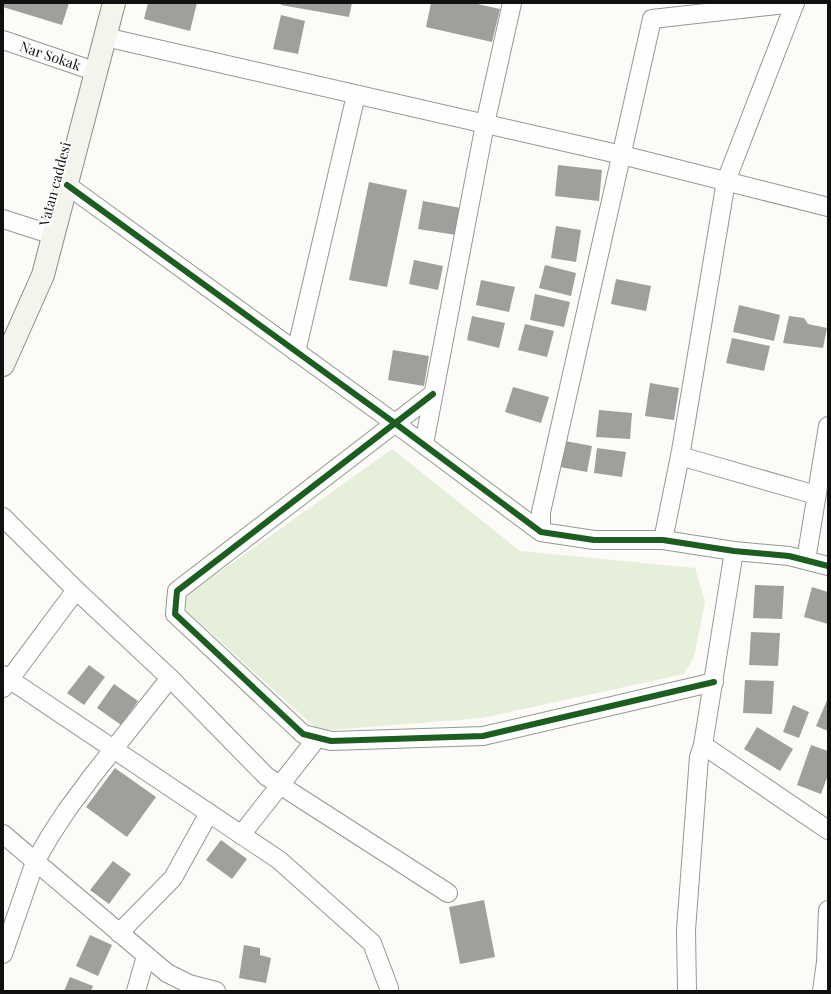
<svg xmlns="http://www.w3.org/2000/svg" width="831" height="994" viewBox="0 0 831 994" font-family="'Playfair Display',serif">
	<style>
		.green { fill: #e5efd9 }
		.building { fill: #a09f9c }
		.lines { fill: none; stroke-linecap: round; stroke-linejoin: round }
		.street-casing { stroke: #969694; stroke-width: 20 }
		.secondary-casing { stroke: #8d8c8b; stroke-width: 24 }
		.street { stroke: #fffefe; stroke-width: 18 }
		.secondary { stroke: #f4f4ed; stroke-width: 22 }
		.cycleway-casing { stroke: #fff; stroke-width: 8 }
		.cycleway { stroke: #1b5e20; stroke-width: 6 }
		.labels { text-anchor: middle; stroke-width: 4; stroke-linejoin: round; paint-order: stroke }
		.street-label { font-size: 14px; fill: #101010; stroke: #fff }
	</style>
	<rect width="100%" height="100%" fill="#fcfbf7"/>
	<!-- green -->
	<polygon class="green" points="392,449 520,551 695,568 705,602 694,657 684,674 482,718 319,731 187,611 183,598"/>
	<!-- building -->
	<g class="building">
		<polygon points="3,3 69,3 62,25 3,7"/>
		<polygon points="148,3 197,3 190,31 144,19"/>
		<polygon points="281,3 352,3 349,17 281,5"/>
		<polygon points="431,3 473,3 500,9 492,42 426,27"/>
		<polygon points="281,15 305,21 298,54 273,49"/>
		<polygon points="558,165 602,170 599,201 555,196"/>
		<polygon points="369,182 407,190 387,287 349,280"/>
		<polygon points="423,201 461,208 456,235 418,229"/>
		<polygon points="556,226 581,230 576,262 551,258"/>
		<polygon points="414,260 443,266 438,290 409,284"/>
		<polygon points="545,265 576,273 571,296 539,288"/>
		<polygon points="616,279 651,286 646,311 611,304"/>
		<polygon points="481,280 515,287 509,312 476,305"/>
		<polygon points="535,294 570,302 564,327 530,320"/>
		<polygon points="739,305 780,315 774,341 733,332"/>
		<polygon points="472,316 505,323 499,348 467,340"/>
		<polygon points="789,316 804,318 808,324 827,328 823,348 783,343"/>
		<polygon points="525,324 554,331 547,357 518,350"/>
		<polygon points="732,338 770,346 764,371 726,363"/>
		<polygon points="393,350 429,356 424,386 388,380"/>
		<polygon points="650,383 679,388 674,420 645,416"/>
		<polygon points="513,387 549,397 541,423 505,412"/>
		<polygon points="599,410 632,413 630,439 596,437"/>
		<polygon points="565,441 592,446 587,472 560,467"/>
		<polygon points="597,448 626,452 622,477 594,473"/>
		<polygon points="755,585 784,586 782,619 753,618"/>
		<polygon points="812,587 828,592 828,624 804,617"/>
		<polygon points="751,632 780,633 778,666 749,665"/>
		<polygon points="89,665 105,677 84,705 67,693"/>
		<polygon points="745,680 774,681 772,714 743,713"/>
		<polygon points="114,684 138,701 121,725 97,708"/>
		<polygon points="828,698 828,731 816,726"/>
		<polygon points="793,705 809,712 799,738 783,732"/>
		<polygon points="757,727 793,749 780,771 744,749"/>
		<polygon points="811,745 828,751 828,775 821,794 797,785"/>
		<polygon points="115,768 156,797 127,837 86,807"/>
		<polygon points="221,840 247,859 232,879 206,860"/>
		<polygon points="113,861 131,874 109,904 90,890"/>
		<polygon points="484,900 495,957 460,964 449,907"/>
		<polygon points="90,935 112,945 98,976 76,966"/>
		<polygon points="244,945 260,948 260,955 271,958 266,983 239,978"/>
		<polygon points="70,977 93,986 91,991 64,991"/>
	</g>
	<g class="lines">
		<!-- street casing -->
		<g class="street-casing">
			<g id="street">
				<polyline points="105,37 622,155 828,207"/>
				<path id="s1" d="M 3,40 L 97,72"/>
				<polyline points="67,185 396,424 541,532 594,540 663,540 734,551 789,556 828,566"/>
				<polyline points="3,219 53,235"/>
				<polyline points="296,352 356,95"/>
				<polyline points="433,394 177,591 175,614 303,734 331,741 483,736 714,682"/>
				<polyline points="424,444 485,124 512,3"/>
				<polyline points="680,456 816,495"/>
				<polyline points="3,517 76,590 170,678 266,776 448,893"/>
				<polyline points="541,532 541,512 652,19 795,3"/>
				<polyline points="663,540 681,451 726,181 795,3"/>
				<polyline points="806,560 828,426"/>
				<polyline points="3,675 279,860 372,943 389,988 389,991"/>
				<polyline points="3,688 76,590"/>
				<polyline points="703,745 734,551"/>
				<polyline points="3,834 167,973 189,984 216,991"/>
				<polyline points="241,835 317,738"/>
				<polyline points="119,933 173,878 209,813"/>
				<polyline points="3,954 35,862 50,836 67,810 93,775 170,678"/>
				<polyline points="136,991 146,956"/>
				<polyline points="687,991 686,930 699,757 703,745 828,830"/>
				<polyline points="822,991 826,962 828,910"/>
			</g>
		</g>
		<!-- secondary casing -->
		<g class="secondary-casing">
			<polyline id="secondary" points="3,365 43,275 114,3"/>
		</g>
		<!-- street -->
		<use href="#street" class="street"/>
		<!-- secondary -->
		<use href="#secondary" class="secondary"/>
		<!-- cycleway casing -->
		<g class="cycleway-casing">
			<g id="cycleway">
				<polyline points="67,185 396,424 541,532 594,540 663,540 734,551 789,556 828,566"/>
				<polyline points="433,394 177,591 175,614 303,734 331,741 483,736 714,682"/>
			</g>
		</g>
		<!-- cycleway -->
		<use href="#cycleway" class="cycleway"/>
	</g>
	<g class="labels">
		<!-- street labels -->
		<g class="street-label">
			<text dy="5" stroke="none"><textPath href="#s1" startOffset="50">Nar Sokak</textPath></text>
			<text transform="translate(55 184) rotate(-75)" y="5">Vatan caddesi</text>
		</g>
	</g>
	<!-- border -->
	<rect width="831" height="994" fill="none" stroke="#101010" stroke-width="8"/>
</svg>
